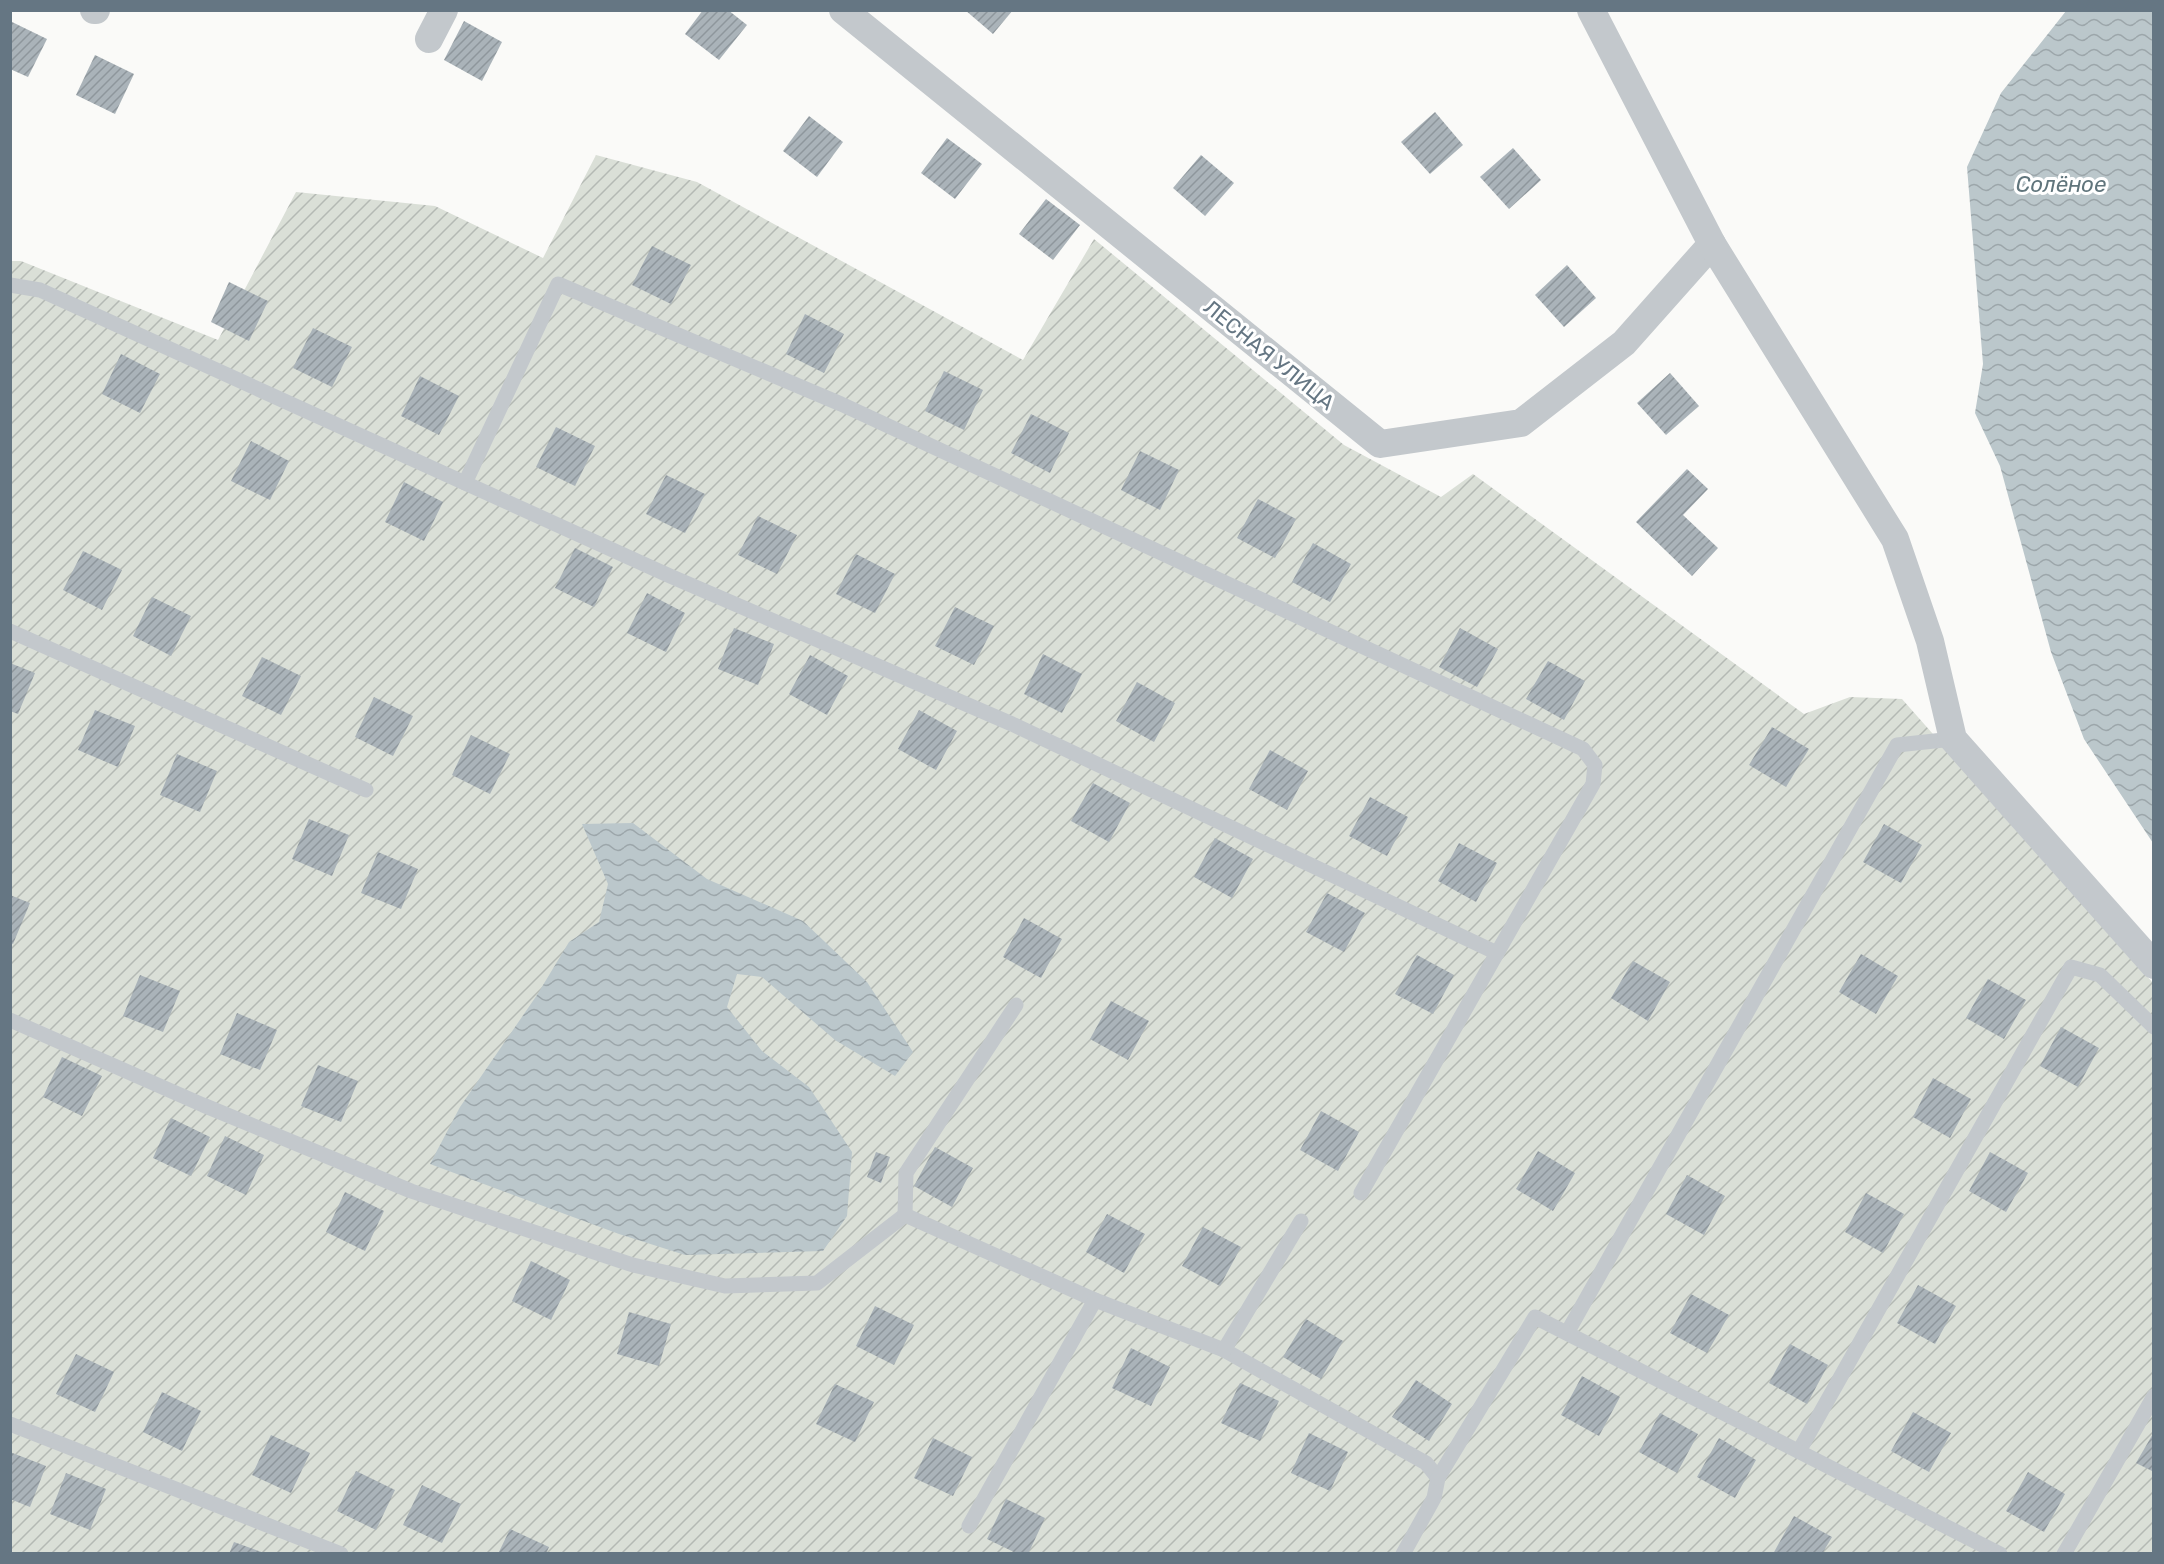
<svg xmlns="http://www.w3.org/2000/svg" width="2164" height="1564" viewBox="0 0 2164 1564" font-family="Rubik,sans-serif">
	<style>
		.garden { fill: url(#garden-furrows) }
		.water { fill: url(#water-waves) }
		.building { fill: url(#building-hatch) }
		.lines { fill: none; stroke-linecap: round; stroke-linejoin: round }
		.lane { stroke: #c3c8cc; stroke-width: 15 }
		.street { stroke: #c3c8cc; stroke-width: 28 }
		.labels { text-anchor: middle; stroke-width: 6; stroke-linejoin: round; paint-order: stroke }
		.street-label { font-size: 21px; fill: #657683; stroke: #fff }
		.water-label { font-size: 22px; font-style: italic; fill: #60757c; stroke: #fff }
	</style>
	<defs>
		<pattern id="garden-furrows" width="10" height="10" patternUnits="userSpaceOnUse" patternTransform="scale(1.5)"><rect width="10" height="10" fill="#dadfd7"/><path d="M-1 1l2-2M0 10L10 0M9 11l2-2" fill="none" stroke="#b4b9b4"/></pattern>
		<pattern id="water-waves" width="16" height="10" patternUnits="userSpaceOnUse" patternTransform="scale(1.5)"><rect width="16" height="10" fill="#bbc7cb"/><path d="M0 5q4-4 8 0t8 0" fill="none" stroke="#9ca6aa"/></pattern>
		<pattern id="building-hatch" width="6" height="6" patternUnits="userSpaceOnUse" patternTransform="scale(1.5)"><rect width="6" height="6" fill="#aab3b9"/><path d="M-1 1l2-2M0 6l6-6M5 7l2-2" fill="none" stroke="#8e969c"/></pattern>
	</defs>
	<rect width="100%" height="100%" fill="#fafaf8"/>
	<!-- garden -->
	<polygon class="garden" points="596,155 697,182 1023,360 1094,239 1344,445 1441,497 1473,474 1804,714 1850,697 1902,699 2153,983 2153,1553 11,1554 11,261 21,261 218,340 296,192 435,206 543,258"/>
	<!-- water -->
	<g class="water">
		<polygon points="2066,11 2153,11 2153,843 2084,739 2051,652 2000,466 1975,413 1983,364 1967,167 2001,93"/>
		<polygon points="633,823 707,879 803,921 867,982 913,1052 895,1076 835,1040 762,977 737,974 727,1007 762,1051 809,1087 852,1152 847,1216 823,1251 685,1255 619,1234 430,1164 460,1107 537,995 569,942 599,922 608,884 582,824"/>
	</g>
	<!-- building -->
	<g class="building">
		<polygon points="703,10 728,10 747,25 719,60 685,34"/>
		<polygon points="965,10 1013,10 993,34"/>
		<polygon points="10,21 47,39 28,77 10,69"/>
		<polygon points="464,21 502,42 482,81 444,60"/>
		<polygon points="95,55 134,74 115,114 76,95"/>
		<polygon points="1435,112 1463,145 1430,174 1401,142"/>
		<polygon points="809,116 843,142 817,177 783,151"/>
		<polygon points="947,138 982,164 955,199 921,173"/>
		<polygon points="1513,148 1541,180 1509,209 1480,177"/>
		<polygon points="1201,155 1234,183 1205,216 1173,188"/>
		<polygon points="1046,199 1080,225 1053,260 1019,234"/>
		<polygon points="652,246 691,265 671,304 632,285"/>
		<polygon points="1567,265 1596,298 1564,327 1535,295"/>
		<polygon points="229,282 268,301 249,341 211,322"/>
		<polygon points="805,314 844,334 824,373 786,354"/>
		<polygon points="313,328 352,347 332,387 293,368"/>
		<polygon points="121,354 160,374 140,413 102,394"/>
		<polygon points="944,371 983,390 964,430 925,411"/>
		<polygon points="1670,373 1699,406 1666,435 1637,403"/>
		<polygon points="420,376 459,396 439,435 401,416"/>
		<polygon points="1031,414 1069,433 1050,473 1011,453"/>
		<polygon points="556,427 595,446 575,486 536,467"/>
		<polygon points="251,441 289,461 270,500 231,481"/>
		<polygon points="1140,451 1179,470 1160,510 1121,490"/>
		<polygon points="1687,469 1708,489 1683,515 1718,548 1692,576 1636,522"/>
		<polygon points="666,475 705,494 685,533 646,514"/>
		<polygon points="404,482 443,502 424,541 385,522"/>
		<polygon points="1258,499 1296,519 1275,558 1237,538"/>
		<polygon points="758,516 797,535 777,574 738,555"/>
		<polygon points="1313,543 1351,564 1330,602 1292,582"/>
		<polygon points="575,548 613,567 594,607 555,588"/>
		<polygon points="83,551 122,570 102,610 63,590"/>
		<polygon points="856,554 895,574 875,613 836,594"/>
		<polygon points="647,593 685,613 666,652 627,633"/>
		<polygon points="152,597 191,616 171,656 133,636"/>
		<polygon points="955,607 994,626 974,665 935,646"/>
		<polygon points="734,628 774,644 758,685 718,669"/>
		<polygon points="1460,628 1498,649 1477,687 1439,667"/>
		<polygon points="1043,654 1082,674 1062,713 1024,694"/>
		<polygon points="810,655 848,676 827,715 789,694"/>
		<polygon points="262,657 301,676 281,715 242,696"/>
		<polygon points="1548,661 1585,681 1564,720 1526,699"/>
		<polygon points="10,663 35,673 18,714 10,711"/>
		<polygon points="1137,682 1175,703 1154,742 1116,721"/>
		<polygon points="374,697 413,716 393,756 355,737"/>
		<polygon points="95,710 135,726 118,767 78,750"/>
		<polygon points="919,710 957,731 936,770 898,749"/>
		<polygon points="1772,727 1809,749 1786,787 1749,765"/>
		<polygon points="471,735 510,754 490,794 452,775"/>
		<polygon points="1270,750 1308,771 1287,810 1249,789"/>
		<polygon points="177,754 217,771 200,812 160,795"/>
		<polygon points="1093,783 1130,803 1109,842 1071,821"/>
		<polygon points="1370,797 1408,817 1387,856 1349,836"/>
		<polygon points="309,819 349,835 332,876 292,859"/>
		<polygon points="1884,824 1922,845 1901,883 1863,862"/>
		<polygon points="1215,838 1253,859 1232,898 1194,877"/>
		<polygon points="1459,843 1497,863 1476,902 1438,881"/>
		<polygon points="378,852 418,869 401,909 361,893"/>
		<polygon points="1327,893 1365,913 1344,952 1306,932"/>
		<polygon points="10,895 30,903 13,944 10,943"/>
		<polygon points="1024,918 1062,939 1041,978 1003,957"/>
		<polygon points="1861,954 1898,976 1876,1014 1839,992"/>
		<polygon points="1417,955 1454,975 1433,1014 1395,994"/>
		<polygon points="1633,961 1670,982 1648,1021 1611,998"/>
		<polygon points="140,975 180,991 163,1032 123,1016"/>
		<polygon points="1988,979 2026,1000 2004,1039 1966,1018"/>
		<polygon points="1111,1001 1149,1021 1128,1060 1090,1039"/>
		<polygon points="237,1013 277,1030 260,1070 220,1054"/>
		<polygon points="2061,1027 2099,1048 2078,1087 2040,1066"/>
		<polygon points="62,1057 102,1076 82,1116 43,1097"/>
		<polygon points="318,1065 358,1081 341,1122 301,1106"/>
		<polygon points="1933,1078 1971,1099 1950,1138 1913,1117"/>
		<polygon points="1321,1111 1359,1132 1338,1171 1300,1150"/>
		<polygon points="171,1118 210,1137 191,1176 153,1158"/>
		<polygon points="225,1136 264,1155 246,1195 207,1176"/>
		<polygon points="935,1147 973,1168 952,1207 914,1186"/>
		<polygon points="1538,1151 1575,1173 1553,1211 1516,1189"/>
		<polygon points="876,1152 890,1157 881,1183 867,1177"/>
		<polygon points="1990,1152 2028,1173 2006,1212 1969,1191"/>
		<polygon points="1687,1175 1725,1196 1704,1235 1666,1214"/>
		<polygon points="345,1192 384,1211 365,1251 326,1232"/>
		<polygon points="1866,1193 1904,1214 1883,1253 1845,1232"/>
		<polygon points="1107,1214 1145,1234 1124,1273 1086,1252"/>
		<polygon points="1203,1227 1241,1247 1220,1286 1182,1266"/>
		<polygon points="531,1261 570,1280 551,1320 512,1301"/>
		<polygon points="1918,1285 1956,1306 1935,1344 1897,1323"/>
		<polygon points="1691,1294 1729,1315 1707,1353 1670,1333"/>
		<polygon points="875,1306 914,1325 894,1365 856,1346"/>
		<polygon points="629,1312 671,1324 659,1366 617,1354"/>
		<polygon points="1306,1319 1343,1341 1321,1379 1283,1357"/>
		<polygon points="1790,1344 1828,1365 1807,1404 1769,1383"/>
		<polygon points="1131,1348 1170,1367 1151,1406 1112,1388"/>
		<polygon points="76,1354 114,1372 95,1412 56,1394"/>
		<polygon points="1582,1376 1620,1397 1599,1436 1561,1415"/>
		<polygon points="1416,1380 1452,1404 1429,1441 1392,1417"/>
		<polygon points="1240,1383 1279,1401 1260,1441 1221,1423"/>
		<polygon points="835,1384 874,1402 855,1442 816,1424"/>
		<polygon points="162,1392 201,1411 182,1451 143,1432"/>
		<polygon points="1913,1412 1951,1433 1929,1472 1891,1451"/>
		<polygon points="1660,1413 1698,1434 1677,1473 1639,1452"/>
		<polygon points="2154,1432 2154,1472 2136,1463"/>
		<polygon points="1309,1433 1348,1452 1330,1491 1291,1473"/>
		<polygon points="271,1435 310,1453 291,1493 252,1475"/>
		<polygon points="933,1438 972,1457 953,1496 914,1478"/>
		<polygon points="1719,1438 1756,1460 1735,1498 1697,1477"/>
		<polygon points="10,1452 46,1466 30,1507 10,1499"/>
		<polygon points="356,1471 395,1490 376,1530 337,1511"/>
		<polygon points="2028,1472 2065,1494 2044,1532 2006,1511"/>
		<polygon points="66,1473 106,1489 90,1530 50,1514"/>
		<polygon points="422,1485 461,1504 442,1543 403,1525"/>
		<polygon points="1006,1499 1045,1518 1028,1554 1018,1554 987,1539"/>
		<polygon points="1794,1516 1832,1537 1822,1554 1773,1554"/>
		<polygon points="510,1529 549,1547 546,1554 498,1554"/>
		<polygon points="234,1542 264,1553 264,1554 229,1554"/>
	</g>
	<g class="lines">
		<!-- lane -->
		<g class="lane">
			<polyline points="10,285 40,290 670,576 1012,724 1497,953"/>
			<polyline points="465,483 558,284 841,404 1583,749 1595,765 1593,784 1361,1193"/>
			<polyline points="10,631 366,790"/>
			<polyline points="10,1020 203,1105 411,1191 633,1265 725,1286 817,1283 905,1215"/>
			<polyline points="905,1215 1095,1300 1224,1350 1426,1463 1438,1478 1434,1498 1403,1554"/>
			<polyline points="905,1215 906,1173 1016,1005"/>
			<polyline points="1567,1333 1897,745 1953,739"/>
			<polyline points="1224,1350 1301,1221"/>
			<polyline points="10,1424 341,1554"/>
			<polyline points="1799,1451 2071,967 2100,975 2154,1027"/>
			<polyline points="1438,1478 1535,1317 2000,1554"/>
			<polyline points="969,1526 1095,1300"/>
			<polyline points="2064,1554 2154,1396"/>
		</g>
		<!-- street -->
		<g class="street">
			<polyline points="94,10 96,10"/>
			<polyline points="843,10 1380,444 1521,423 1624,343 1712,244"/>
			<polyline points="1591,10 1712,244 1895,539 1930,641 1953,739 2154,965"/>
			<polyline points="429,39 444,10"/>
		</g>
	</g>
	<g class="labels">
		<!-- street labels -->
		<g class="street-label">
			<text transform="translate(1269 355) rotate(39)" y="7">ЛЕСНАЯ УЛИЦА</text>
		</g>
		<!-- water labels -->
		<g class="water-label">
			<text x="2061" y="192">Солёное</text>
		</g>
	</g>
	<!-- border -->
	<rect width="2164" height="1564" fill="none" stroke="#657683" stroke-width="24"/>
</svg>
